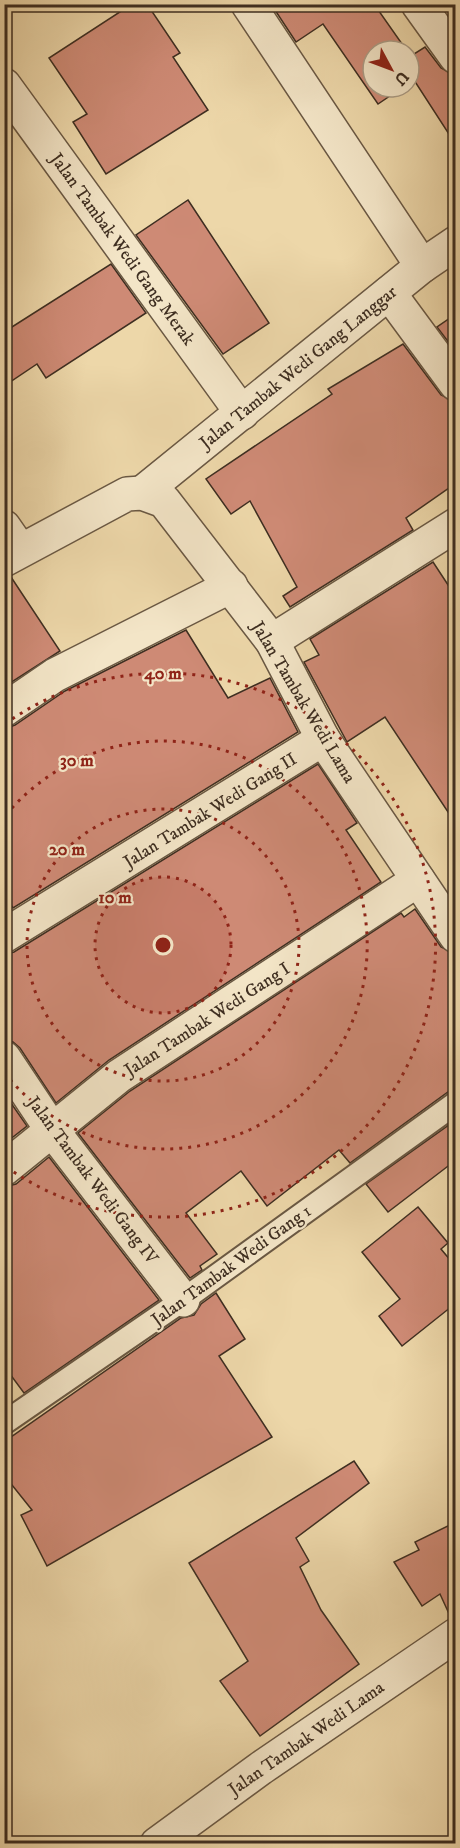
<svg xmlns="http://www.w3.org/2000/svg" width="460" height="1848" viewBox="0 0 460 1848" font-family="'IM FELL DW Pica',serif">
	<style>
		.building { fill: #ce8a75; stroke: #3e2e21; stroke-width: 1.5 }
		.lines { fill: none; stroke-linecap: round; stroke-linejoin: round }
		.service-casing { stroke: #6a5843; stroke-width: 26 }
		.minor-casing { stroke: #6a5843; stroke-width: 36 }
		.tertiary-casing { stroke: #6a5843; stroke-width: 36 }
		.service { stroke: #f3e5c7; stroke-width: 22 }
		.minor { stroke: #f3e5c7; stroke-width: 33 }
		.tertiary { stroke: #f3e5c7; stroke-width: 33 }
		.ring { fill: none; stroke: #8f2418; stroke-width: 3; stroke-dasharray: 3 6 }
		.labels { text-anchor: middle; stroke-width: 4.5; stroke-linejoin: round; paint-order: stroke }
		.street-label { font-size: 18px; fill: #3e2e21; stroke: #f3e5c7 }
		.centre { fill: #8f2418; stroke: #f3e5c7; stroke-width: 3 }
		.ring-label { font-size: 18px; text-anchor: middle; font-weight: bold; fill: #8f2418; stroke: #f3e5c7; stroke-width: 4.5; stroke-linejoin: round; paint-order: stroke }
	</style>
	<rect width="100%" height="100%" fill="#edd7a9"/>
	<filter id="stains"><feTurbulence type="fractalNoise" baseFrequency=".00333" numOctaves="4"/><feColorMatrix values="0 0 0 0 .2 0 0 0 0 .09 0 0 0 0 .02 0 0 0 .5 -.17"/></filter>
	<radialGradient id="worn" r=".72"><stop offset=".6" stop-color="#630" stop-opacity="0"/><stop offset="1" stop-color="#630" stop-opacity=".3"/></radialGradient>
	<!-- building -->
	<g class="building">
		<polygon points="132,4 147,4 180,53 173,57 208,110 106,174 73,122 87,114 49,58"/>
		<polygon points="271,4 374,4 407,51 373,51 373,87 403,87 378,104 323,24 296,42"/>
		<polygon points="425,47 441,68 456,76 456,145 414,80 409,83 409,53 411,56"/>
		<polygon points="188,200 269,323 223,354 136,235"/>
		<polygon points="111,264 146,313 46,378 37,364 4,386 4,332"/>
		<polygon points="456,314 456,352 437,327"/>
		<polygon points="403,344 441,395 456,402 456,483 406,518 413,530 290,607 283,596 297,587 250,501 231,514 206,479 332,394 328,389"/>
		<polygon points="433,562 456,597 456,824 385,717 347,742 304,662 319,655 310,639"/>
		<polygon points="11,577 60,651 4,687 4,579"/>
		<polygon points="186,630 228,698 270,678 298,732 13,908 4,894 4,729 15,725 65,691"/>
		<polygon points="318,764 357,823 346,830 381,882 109,1060 56,1103 20,1048 13,1042 4,1040 4,955 14,952"/>
		<polygon points="415,909 441,947 456,954 456,1090 448,1092 350,1163 339,1150 267,1206 241,1171 186,1213 217,1254 200,1266 202,1270 190,1278 78,1133 130,1091 401,913 404,917"/>
		<polygon points="4,1093 27,1126 4,1144"/>
		<polygon points="456,1120 456,1160 388,1212 366,1184"/>
		<polygon points="49,1157 159,1300 24,1393 4,1366 4,1187 16,1184"/>
		<polygon points="418,1207 448,1243 441,1249 456,1267 456,1303 402,1346 379,1316 400,1299 362,1252"/>
		<polygon points="216,1293 245,1339 219,1356 272,1437 47,1566 21,1515 32,1510 4,1475 4,1442 181,1318 194,1315 201,1304"/>
		<polygon points="354,1461 369,1483 296,1538 309,1561 300,1567 321,1610 359,1664 260,1736 220,1681 248,1661 189,1563"/>
		<polygon points="456,1522 456,1616 451,1618 440,1594 422,1606 394,1562 419,1550 415,1542"/>
	</g>
	<g class="lines">
		<!-- service casing -->
		<g class="service-casing">
			<polyline id="service" points="4,1423 183,1300 456,1103"/>
		</g>
		<!-- minor casing -->
		<g class="minor-casing">
			<g id="minor">
				<polyline points="248,4 422,266"/>
				<polyline points="418,4 456,57"/>
				<polyline points="4,85 242,413"/>
				<polyline points="389,293 456,384"/>
				<polyline points="142,493 422,266 456,243"/>
				<polyline points="4,527 20,550"/>
				<polyline points="4,560 127,494 142,493 164,501 272,641 323,739 456,936"/>
				<polyline points="272,641 456,525"/>
				<polyline points="4,710 55,675 231,586"/>
				<polyline points="4,936 323,739"/>
				<polyline points="4,1058 52,1130 183,1300"/>
				<polyline points="4,1169 119,1076 418,880"/>
			</g>
		</g>
		<!-- tertiary casing -->
		<g class="tertiary-casing">
			<polyline id="tertiary" points="157,1844 261,1768 456,1635"/>
		</g>
		<!-- service -->
		<use href="#service" class="service"/>
		<!-- minor -->
		<use href="#minor" class="minor"/>
		<!-- tertiary -->
		<use href="#tertiary" class="tertiary"/>
	</g>
	<!-- distance rings -->
	<circle cx="163" cy="945" r="68" fill="#8f2418" fill-opacity=".12"/>
	<g class="ring">
		<circle cx="163" cy="945" r="68"/>
		<circle cx="163" cy="945" r="136"/>
		<path d="M6 815A204 204 0 1 1 6 1075"/>
		<path d="M5 724A272 272 0 1 1 5 1166"/>
	</g>
	<g class="labels">
		<!-- street labels -->
		<g class="street-label">
			<text transform="translate(123 249) rotate(54)" y="6">Jalan Tambak Wedi Gang Merak</text>
			<text transform="translate(298 367) rotate(-39)" y="6">Jalan Tambak Wedi Gang Langgar</text>
			<text transform="translate(304 702) rotate(59)" y="6">Jalan Tambak Wedi Lama</text>
			<text transform="translate(210 810) rotate(-32)" y="6">Jalan Tambak Wedi Gang II</text>
			<text transform="translate(207 1019) rotate(-33)" y="6">Jalan Tambak Wedi Gang I</text>
			<text transform="translate(93 1180) rotate(53)" y="6">Jalan Tambak Wedi Gang IV</text>
			<text transform="translate(231 1265) rotate(-36)" y="6">Jalan Tambak Wedi Gang 1</text>
			<text transform="translate(306 1738) rotate(-35)" y="6">Jalan Tambak Wedi Lama</text>
		</g>
	</g>
	<circle cx="163" cy="945" r="9" class="centre"/>
	<g class="ring-label">
		<text x="163" y="679">40 m</text>
		<text x="77" y="766">30 m</text>
		<text x="67" y="855">20 m</text>
		<text x="115" y="903">10 m</text>
	</g>
	<!-- margin -->
	<rect width="460" height="1848" fill="none" stroke="#edd7a9" stroke-width="24"/>
	<rect x="6" y="6" width="448" height="1836" fill="none" stroke="#3e2e21" stroke-width="3"/>
	<rect x="12" y="12" width="436" height="1824" fill="none" stroke="#3e2e21" stroke-width="1.5"/>
	<!-- north arrow -->
	<g transform="translate(391 69) rotate(131)"><circle r="28" fill="#f3e5c7" stroke="#ab9c85" stroke-width="1.5"/>
	<path d="M0-4.5L10 22L0 15L-10 22Z" fill="#8f2418"/>
	<text y="-9" font-size="16" font-weight="bold" text-anchor="middle" fill="#3e2e21">U</text>
	</g>
	<rect width="100%" height="100%" filter="url(#stains)"/>
	<rect width="100%" height="100%" fill="url(#worn)"/>
</svg>
